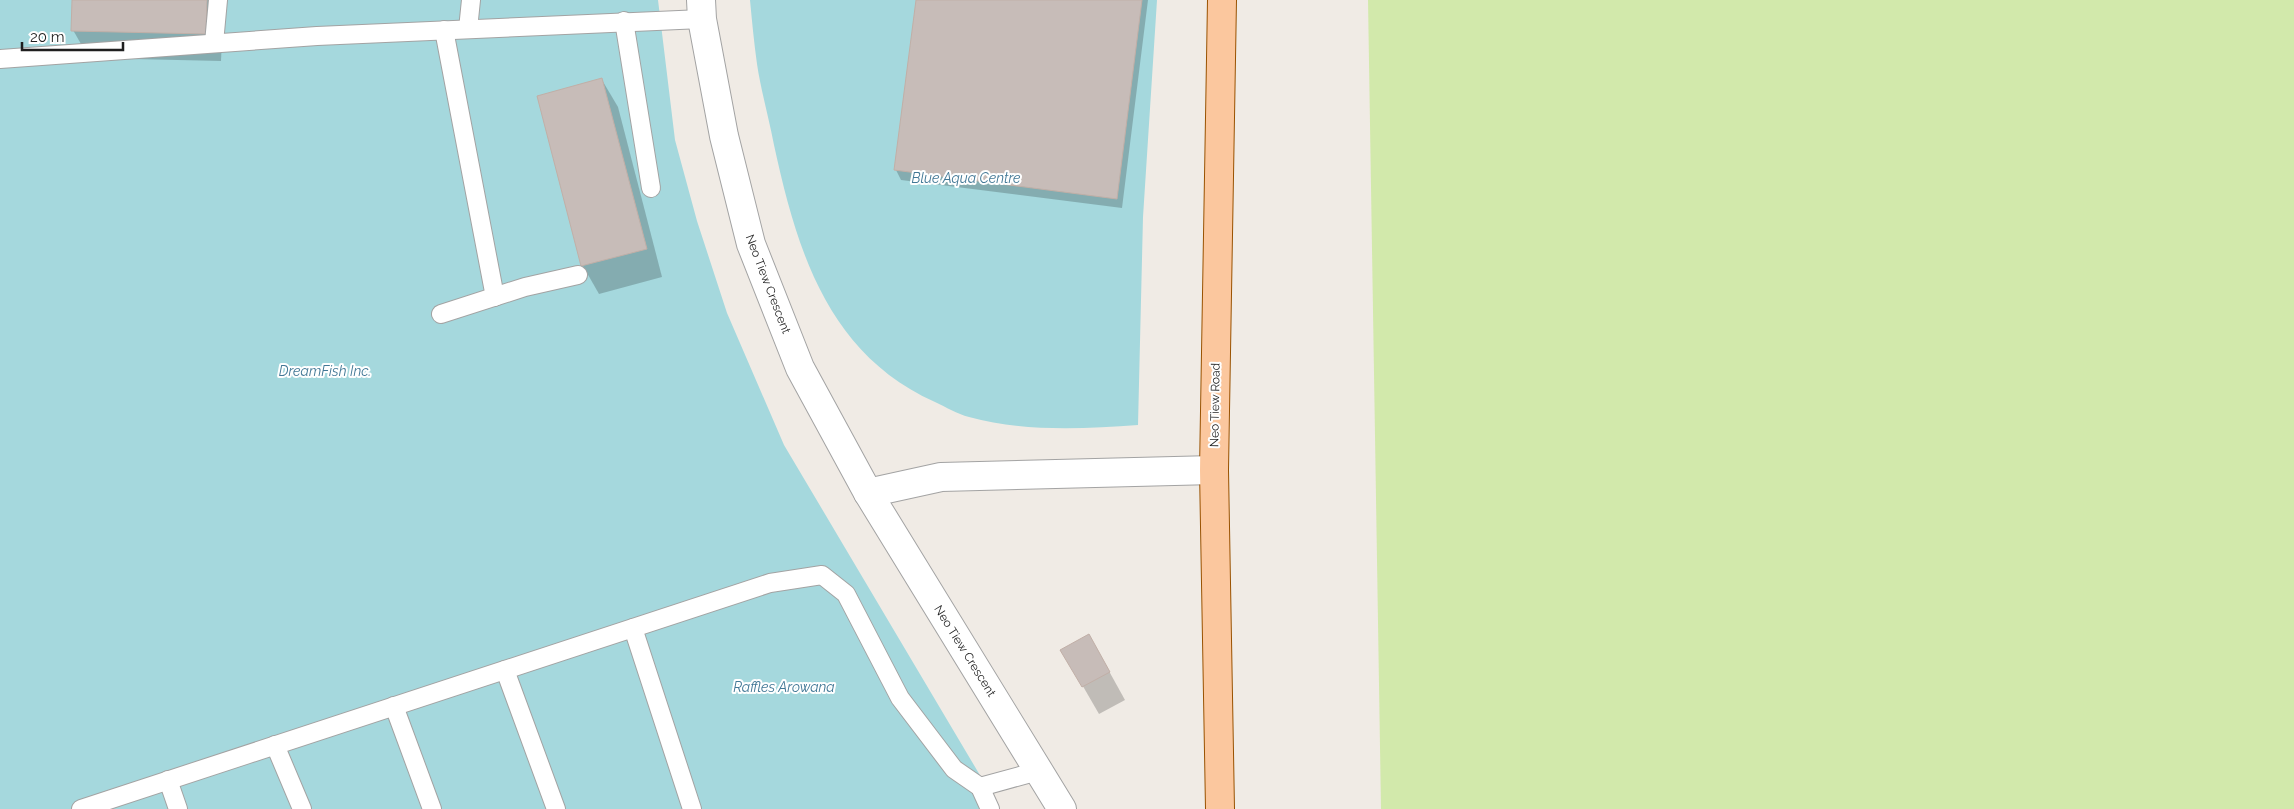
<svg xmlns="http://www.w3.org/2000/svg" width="2294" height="809" viewBox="0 0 2294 809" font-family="Raleway,sans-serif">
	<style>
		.grass { fill: #d2e9ab }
		.water { fill: #a5d8dd }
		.shadow { fill: #0003 }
		.building { fill: #c7bcb8; stroke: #c1afa7 }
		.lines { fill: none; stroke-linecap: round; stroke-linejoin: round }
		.lane-casing { stroke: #a3a3a3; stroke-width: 20 }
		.street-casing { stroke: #a3a3a3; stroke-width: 30 }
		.primary-casing { stroke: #995200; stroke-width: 30 }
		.lane { stroke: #fff; stroke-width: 18 }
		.street { stroke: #fff; stroke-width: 28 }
		.primary { stroke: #fbc79e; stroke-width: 28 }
		.labels { text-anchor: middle; stroke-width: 4; stroke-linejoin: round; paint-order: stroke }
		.street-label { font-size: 12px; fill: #1f1f1f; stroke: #fff }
		.water-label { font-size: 14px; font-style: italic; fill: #427896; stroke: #fff }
	</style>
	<rect width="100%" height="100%" fill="#f0ebe5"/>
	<!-- grass -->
	<polygon class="grass" points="1368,0 2294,0 2294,809 1381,809"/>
	<!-- water -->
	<g class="water">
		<polygon points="0,0 658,0 675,140 697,221 727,313 784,445 1000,809 0,809"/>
		<path d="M 750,0 L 1157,0 L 1143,217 L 1138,425 C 1082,429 1024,432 969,417 C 957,414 946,407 935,402 C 828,354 797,251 774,145 C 769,118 761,91 757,64 C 754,43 752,21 750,0 Z"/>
	</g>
	<!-- shadow -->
	<g class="shadow">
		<polygon points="73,0 214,0 223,16 221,61 89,58 73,30"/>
		<polygon points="918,0 1148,0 1122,208 901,180 896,170"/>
		<polygon points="602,80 618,107 662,277 599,294 583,266 538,97"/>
		<polygon points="1089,635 1125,700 1099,714 1062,650"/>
	</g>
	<!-- building -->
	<g class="building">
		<polygon points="72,0 207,0 206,34 71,31"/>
		<polygon points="916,0 1142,0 1117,199 894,170"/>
		<polygon points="602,78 647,249 581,266 537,96"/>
		<polygon points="1089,634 1110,672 1082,687 1060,650"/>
	</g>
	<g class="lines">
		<!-- lane casing -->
		<g class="lane-casing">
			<g id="lane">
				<polyline points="624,21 651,188"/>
				<polyline points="468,29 471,0"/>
				<polyline points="444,30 495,297"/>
				<polyline points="214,43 218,0"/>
				<polyline points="0,59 317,36 702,19"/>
				<polyline points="441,314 525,287 578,275"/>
				<polyline points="633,628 692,809"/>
				<polyline points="505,670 556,809"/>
				<polyline points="394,706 432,809"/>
				<polyline points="275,745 302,809"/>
				<polyline points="168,780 178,809"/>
				<polyline points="980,787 1038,771"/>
				<polyline points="81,809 770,583 822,575 846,594 900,698 954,769 980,787 990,809"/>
			</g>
		</g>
		<!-- street casing -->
		<g class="street-casing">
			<g id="street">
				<polyline points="701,0 702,19 724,136 751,244 800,368 868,493 1062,809"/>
				<polyline points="868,493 941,477 1214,470"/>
			</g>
		</g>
		<!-- primary casing -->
		<g class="primary-casing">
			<polyline id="primary" points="1220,809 1214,470 1222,0"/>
		</g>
		<!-- lane -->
		<use href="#lane" class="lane"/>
		<!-- street -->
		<use href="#street" class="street"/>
		<!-- primary -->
		<use href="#primary" class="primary"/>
	</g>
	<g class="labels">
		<!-- street labels -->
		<g class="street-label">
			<text transform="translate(768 284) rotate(69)" y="4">Neo Tiew Crescent</text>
			<text transform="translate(1215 405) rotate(-89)" y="4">Neo Tiew Road</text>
			<text transform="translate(965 651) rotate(58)" y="4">Neo Tiew Crescent</text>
		</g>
		<!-- water labels -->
		<g class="water-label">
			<text x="966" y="183">Blue Aqua Centre</text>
			<text x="325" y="376">DreamFish Inc.</text>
			<text x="784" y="692">Raffles Arowana</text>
		</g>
	</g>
	<!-- scale -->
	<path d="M22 42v8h101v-8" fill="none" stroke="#1f1f1f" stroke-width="2.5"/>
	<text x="30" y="42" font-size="15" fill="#1f1f1f" stroke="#ffffff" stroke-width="4" paint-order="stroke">20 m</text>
</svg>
